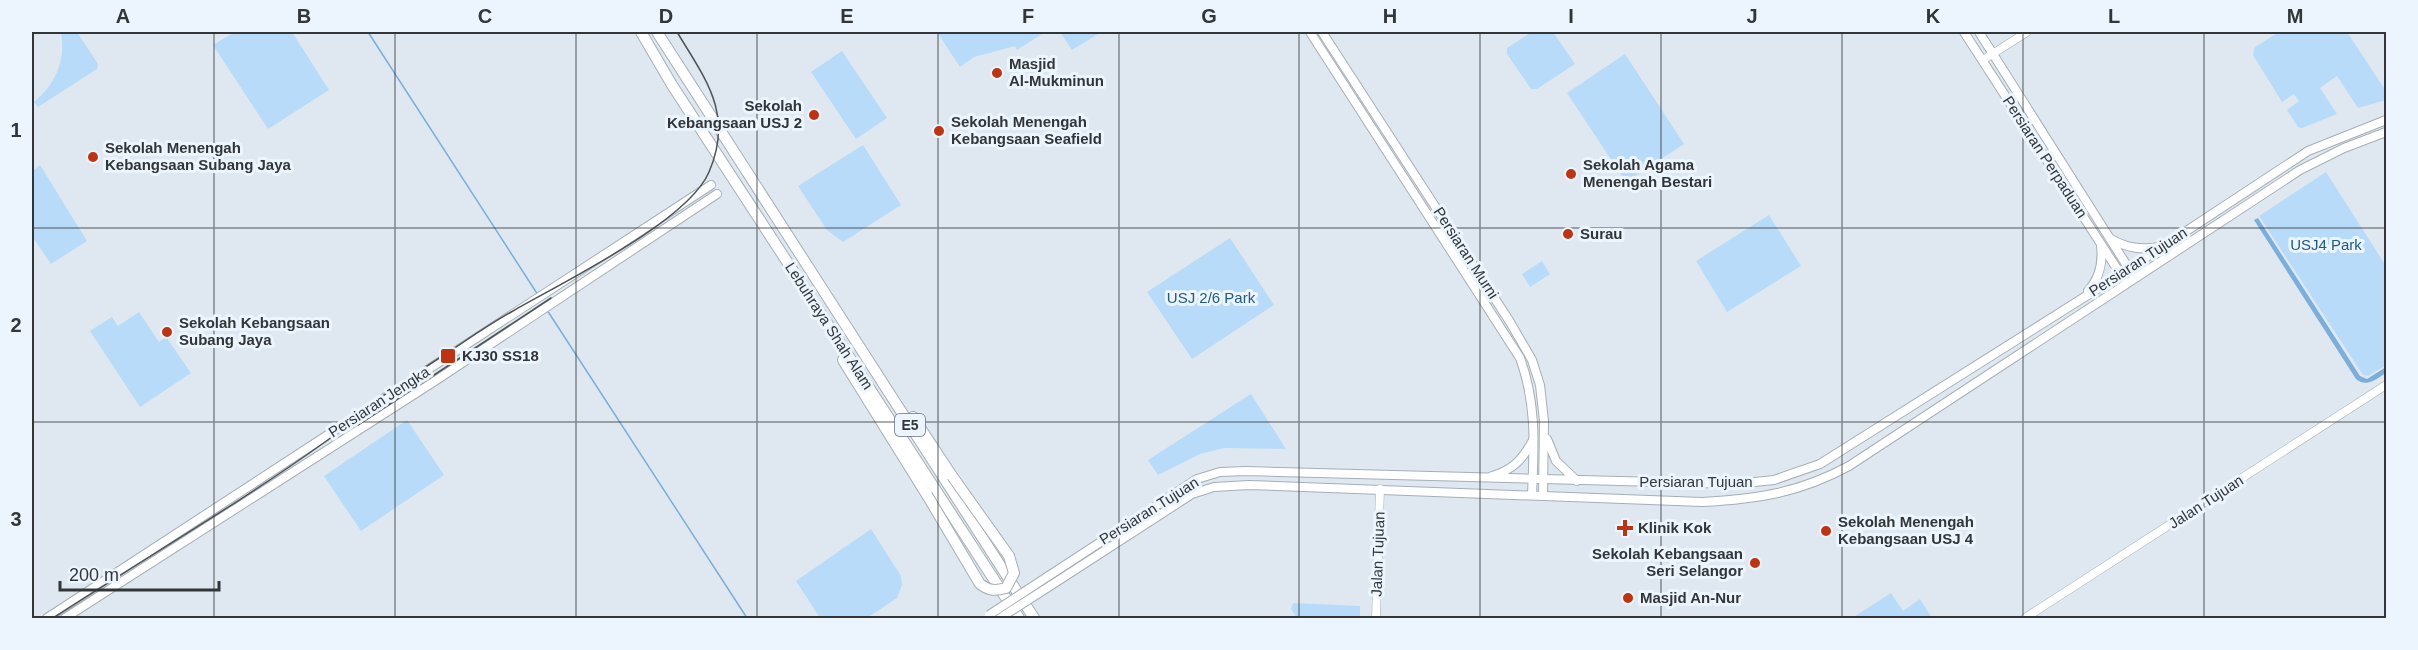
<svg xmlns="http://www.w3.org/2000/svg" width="2418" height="650" viewBox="0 0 2418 650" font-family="Arial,sans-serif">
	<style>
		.green { fill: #b8dbf9 }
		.water { fill: #7aafdc }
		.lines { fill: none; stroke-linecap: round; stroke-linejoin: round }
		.stream { stroke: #7aafdc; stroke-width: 1.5 }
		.tertiary-casing { stroke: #a6afb7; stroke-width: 9 }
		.secondary-casing { stroke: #a6afb7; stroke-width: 10 }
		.motorway-casing { stroke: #a6afb7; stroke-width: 12 }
		.tertiary { stroke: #fff; stroke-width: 8 }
		.secondary { stroke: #fff; stroke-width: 8 }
		.motorway { stroke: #fff; stroke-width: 10 }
		.tram { stroke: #4e5357; stroke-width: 1.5 }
		.secondary-bridge-casing { stroke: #a6afb7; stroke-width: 10; stroke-linecap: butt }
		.motorway-bridge-casing { stroke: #a6afb7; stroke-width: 12; stroke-linecap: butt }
		.secondary-bridge { stroke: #fff; stroke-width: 8 }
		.motorway-bridge { stroke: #fff; stroke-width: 10 }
		.grid { fill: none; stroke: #323639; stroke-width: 1.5; stroke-opacity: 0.55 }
		.poi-dot { fill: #be3410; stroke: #ecf5fd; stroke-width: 2 }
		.labels { text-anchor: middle; stroke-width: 6; stroke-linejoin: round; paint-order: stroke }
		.shield { fill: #ecf5fd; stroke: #6a6f74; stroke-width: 1.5 }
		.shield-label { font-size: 14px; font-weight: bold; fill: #323639 }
		.poi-label { font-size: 15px; font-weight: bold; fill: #323639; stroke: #ecf5fd; text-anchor: start }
		.street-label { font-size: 15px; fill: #323639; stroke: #ecf5fd }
		.park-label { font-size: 15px; fill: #205b86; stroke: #ecf5fd }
		.neatline { fill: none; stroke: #323639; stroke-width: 2 }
		.grid-label { font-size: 20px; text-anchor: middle; font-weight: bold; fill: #323639 }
	</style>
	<rect width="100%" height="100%" fill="#dfe8f0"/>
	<!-- green -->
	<g class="green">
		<path d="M 61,32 L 77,32 L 98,64 L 97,69 L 38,107 L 34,102 C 56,84 66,60 61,32 Z"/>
		<polygon points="235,32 292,32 329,90 268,129 213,45"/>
		<polygon points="937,32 1045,32 1017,50 1015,46 974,57 960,67"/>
		<polygon points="1060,32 1101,32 1072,50"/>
		<polygon points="1532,32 1553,32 1575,64 1537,89 1531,89 1507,54 1507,48"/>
		<polygon points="2279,32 2347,32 2386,91 2386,100 2358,108 2337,76 2320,88 2337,114 2302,128 2298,127 2287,110 2299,101 2294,94 2282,102 2253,55 2255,47"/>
		<polygon points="842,51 887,118 856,139 811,72"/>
		<polygon points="1625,54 1684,144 1626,182 1567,93"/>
		<polygon points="863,145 901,205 843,242 827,230 798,186"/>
		<polygon points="40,165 87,241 51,264 32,236 32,167 34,170"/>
		<polygon points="2326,172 2386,266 2386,365 2368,376 2363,375 2259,216"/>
		<polygon points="1769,215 1801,266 1727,312 1696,261"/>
		<polygon points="1230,238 1274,305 1192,359 1147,292"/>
		<polygon points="1542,261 1550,274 1530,287 1522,274"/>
		<polygon points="139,312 159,342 166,337 191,373 140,407 90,331 112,317 118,326"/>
		<polygon points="1251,394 1286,449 1224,448 1200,454 1158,475 1148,460"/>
		<polygon points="407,420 444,475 361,531 324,476"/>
		<polygon points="871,529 901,576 902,585 897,598 867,618 820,618 796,581"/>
		<polygon points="1891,593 1903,611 1920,599 1932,618 1852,618"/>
		<polygon points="1293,603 1360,606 1360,618 1297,618 1291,609"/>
	</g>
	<!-- water -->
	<path class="water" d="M 2258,218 L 2360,376 L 2367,379 L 2386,367 L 2386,373 C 2376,379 2367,388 2356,379 L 2254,220 Z"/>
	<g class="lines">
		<!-- stream -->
		<g class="stream">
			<polyline points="368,32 538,295"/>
			<polyline points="547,310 747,618"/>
		</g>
		<!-- tertiary casing -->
		<g class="tertiary-casing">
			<g id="tertiary">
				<polyline points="1983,60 2027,32"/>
				<polyline points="1376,618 1380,489"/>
				<polyline points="2025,618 2386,385"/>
			</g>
		</g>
		<!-- secondary casing -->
		<g class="secondary-casing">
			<g id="secondary">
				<path d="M 1310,32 L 1520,358 C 1537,405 1534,446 1532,495"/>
				<polyline points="1322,32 1510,322 1532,360 1540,385 1544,421 1543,496"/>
				<polyline points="1964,32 2123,278"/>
				<polyline points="1979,32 2131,272"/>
				<path d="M 2111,239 C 2127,248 2141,250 2159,247"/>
				<path d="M 2088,291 C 2099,279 2103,262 2101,245"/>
				<polyline points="1547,439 1556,461 1577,481"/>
				<path d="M 1492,476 C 1513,470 1523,459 1533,440"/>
				<polyline points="1047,577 1197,479 1220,472 1246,471 1735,484 1774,480 1820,464 2121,274 2308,151 2386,120"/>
				<path d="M 1050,586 L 1192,494 L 1214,487 L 1249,485 L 1702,502 C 1758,499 1799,493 1849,466 L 2300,170 L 2344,148 L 2386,132"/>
				<polyline points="47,618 711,185"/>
				<polyline points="65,618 435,381 717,194"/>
			</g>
		</g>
		<!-- motorway casing -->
		<g class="motorway-casing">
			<g id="motorway">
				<polyline points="641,32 672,85 1019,618"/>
				<polyline points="657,32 1034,618"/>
				<polyline points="843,360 927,495"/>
				<polyline points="913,417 952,476"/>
			</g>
		</g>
		<!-- tertiary -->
		<use href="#tertiary" class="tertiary"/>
		<!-- secondary -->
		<use href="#secondary" class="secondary"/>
		<!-- motorway -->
		<use href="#motorway" class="motorway"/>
		<!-- tram -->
		<g class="tram">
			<polyline points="358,425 551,298"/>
			<path d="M 53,618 C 143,559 237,505 325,442 C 342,430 357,415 373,403 C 396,386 421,370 444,355 C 467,340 489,324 513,311 C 561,283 688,222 709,172 C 734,114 706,80 677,32"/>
		</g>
		<!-- secondary-bridge casing -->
		<g class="secondary-bridge-casing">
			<g id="secondary-bridge">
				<polyline points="989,615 1047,577"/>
				<polyline points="1000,618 1050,586"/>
			</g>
		</g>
		<!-- motorway-bridge casing -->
		<g class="motorway-bridge-casing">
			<path id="motorway-bridge" d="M 927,495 L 980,584 C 990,591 995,591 1006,588 L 1014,573 L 1009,556 L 952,476"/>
		</g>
		<!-- secondary-bridge -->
		<use href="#secondary-bridge" class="secondary-bridge"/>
		<!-- motorway-bridge -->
		<use href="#motorway-bridge" class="motorway-bridge"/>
	</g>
	<!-- grid -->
	<path class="grid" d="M 214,32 L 214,618M 395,32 L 395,618M 576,32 L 576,618M 757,32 L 757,618M 938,32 L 938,618M 1119,32 L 1119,618M 1299,32 L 1299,618M 1480,32 L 1480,618M 1661,32 L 1661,618M 1842,32 L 1842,618M 2023,32 L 2023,618M 2204,32 L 2204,618M 32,228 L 2386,228M 32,422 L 2386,422"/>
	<!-- markers -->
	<g class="poi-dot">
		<circle cx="997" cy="73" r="6"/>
		<circle cx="814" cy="115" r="6"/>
		<circle cx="939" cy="131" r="6"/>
		<circle cx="93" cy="157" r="6"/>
		<circle cx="1571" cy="174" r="6"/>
		<circle cx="1568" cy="234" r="6"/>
		<circle cx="167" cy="332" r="6"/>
		<rect x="440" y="348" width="16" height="16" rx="3"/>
		<path d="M1622 519h6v6h6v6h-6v6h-6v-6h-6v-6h6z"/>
		<circle cx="1826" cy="531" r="6"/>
		<circle cx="1755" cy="563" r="6"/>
		<circle cx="1628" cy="598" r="6"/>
	</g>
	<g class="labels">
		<!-- shield labels -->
		<rect class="shield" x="895" y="414" width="30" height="22" rx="4.5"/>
		<g class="shield-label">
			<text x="910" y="430">E5</text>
		</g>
		<!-- poi labels -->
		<g class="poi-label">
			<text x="1009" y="69">Masjid<tspan x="1009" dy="17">Al-Mukminun</tspan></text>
			<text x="802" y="111" text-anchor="end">Sekolah<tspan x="802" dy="17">Kebangsaan USJ 2</tspan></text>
			<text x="951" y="127">Sekolah Menengah<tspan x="951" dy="17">Kebangsaan Seafield</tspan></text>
			<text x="105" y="153">Sekolah Menengah<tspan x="105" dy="17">Kebangsaan Subang Jaya</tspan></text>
			<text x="1583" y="170">Sekolah Agama<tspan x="1583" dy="17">Menengah Bestari</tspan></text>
			<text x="1580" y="239">Surau</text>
			<text x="179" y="328">Sekolah Kebangsaan<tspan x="179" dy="17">Subang Jaya</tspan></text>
			<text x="462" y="361">KJ30 SS18</text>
			<text x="1838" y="527">Sekolah Menengah<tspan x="1838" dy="17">Kebangsaan USJ 4</tspan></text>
			<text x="1638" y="533">Klinik Kok</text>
			<text x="1743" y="559" text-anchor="end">Sekolah Kebangsaan<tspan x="1743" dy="17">Seri Selangor</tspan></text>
			<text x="1640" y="603">Masjid An-Nur</text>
		</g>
		<!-- street labels -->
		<g class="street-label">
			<text transform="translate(2045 157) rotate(57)" y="5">Persiaran Perpaduan</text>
			<text transform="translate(1466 253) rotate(57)" y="5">Persiaran Murni</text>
			<text transform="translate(2138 262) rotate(-33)" y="5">Persiaran Tujuan</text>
			<text transform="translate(829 326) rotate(57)" y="5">Lebuhraya Shah Alam</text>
			<text transform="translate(379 402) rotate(-33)" y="5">Persiaran Jengka</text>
			<text x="1696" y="487">Persiaran Tujuan</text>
			<text transform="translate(2206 502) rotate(-33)" y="5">Jalan Tujuan</text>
			<text transform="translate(1149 511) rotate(-32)" y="5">Persiaran Tujuan</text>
			<text transform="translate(1378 554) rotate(-88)" y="5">Jalan Tujuan</text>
		</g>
		<!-- park labels -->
		<g class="park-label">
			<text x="2326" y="250">USJ4 Park</text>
			<text x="1211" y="303">USJ 2/6 Park</text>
		</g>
	</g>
	<!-- border -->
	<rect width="2418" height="650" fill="none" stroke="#ecf5fd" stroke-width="66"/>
	<!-- scale -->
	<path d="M60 581v9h159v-9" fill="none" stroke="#323639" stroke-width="3"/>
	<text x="69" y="581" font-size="18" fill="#323639" stroke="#ecf5fd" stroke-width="4.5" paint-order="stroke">200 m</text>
	<rect x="33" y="33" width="2352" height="584" class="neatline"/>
	<g class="grid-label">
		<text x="123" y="23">A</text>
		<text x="304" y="23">B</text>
		<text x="485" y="23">C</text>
		<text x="666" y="23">D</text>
		<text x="847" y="23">E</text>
		<text x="1028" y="23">F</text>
		<text x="1209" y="23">G</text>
		<text x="1390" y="23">H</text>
		<text x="1571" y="23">I</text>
		<text x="1752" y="23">J</text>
		<text x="1933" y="23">K</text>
		<text x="2114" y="23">L</text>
		<text x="2295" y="23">M</text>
		<text x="16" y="137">1</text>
		<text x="16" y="332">2</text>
		<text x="16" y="526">3</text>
	</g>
</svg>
